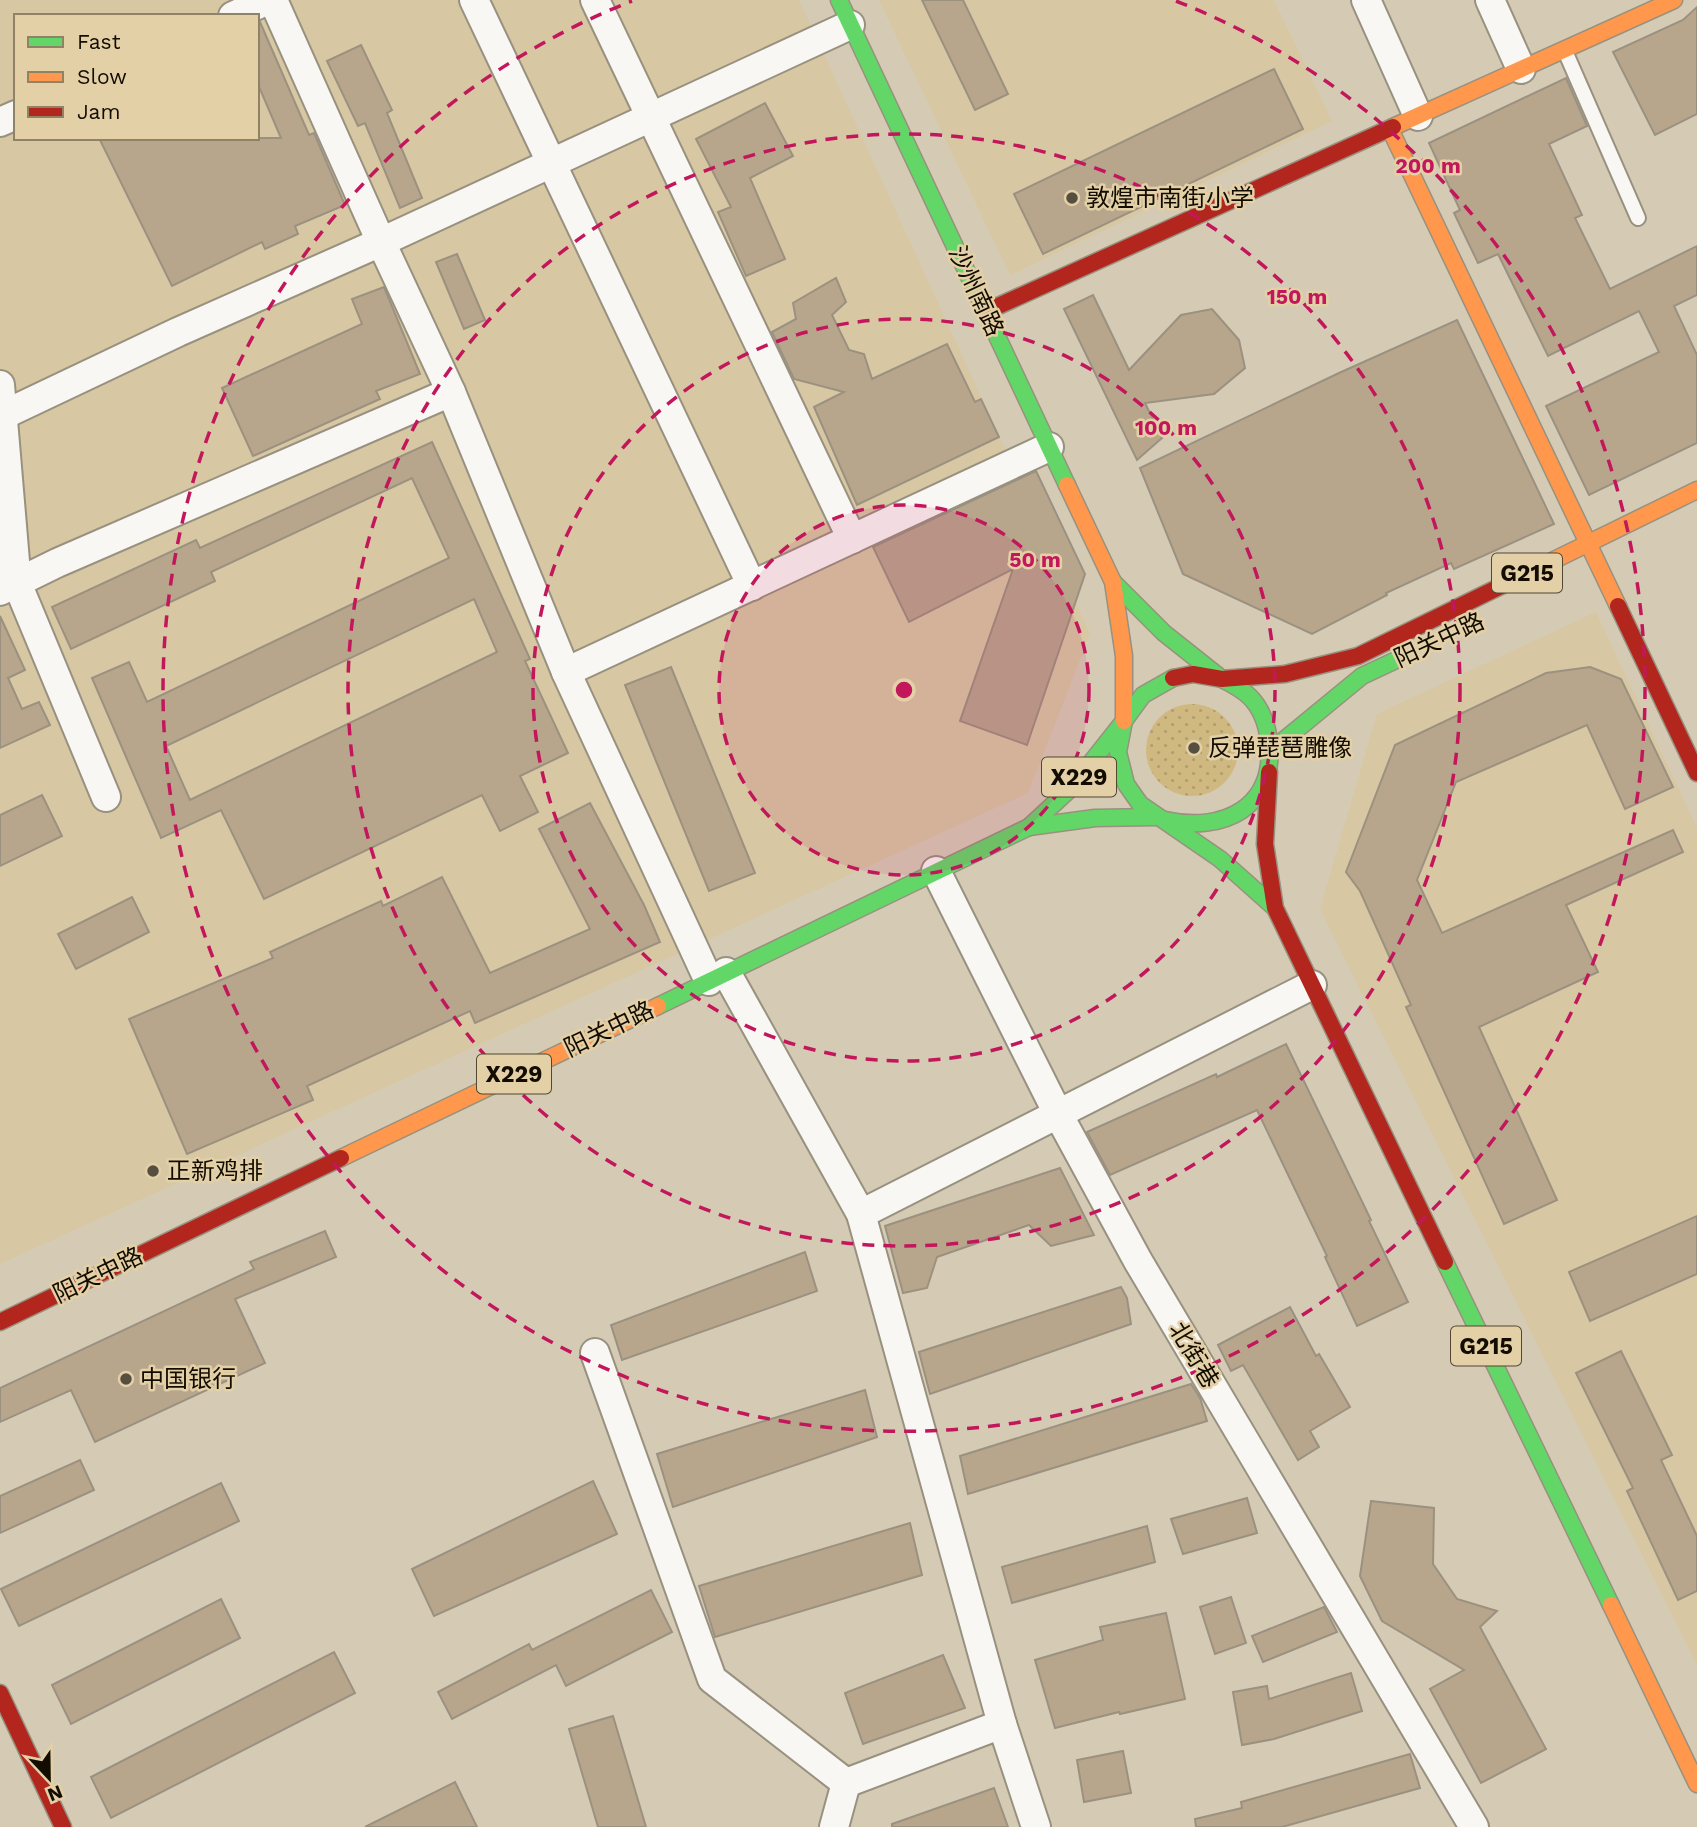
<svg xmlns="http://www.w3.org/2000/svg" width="1697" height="1827" viewBox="0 0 1697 1827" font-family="'Work Sans','Noto Sans SC',sans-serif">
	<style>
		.built { fill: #d7c7a2; fill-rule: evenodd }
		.green { fill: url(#green-dots) }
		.building { fill: #b8a68c; stroke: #9b9180; stroke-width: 2; fill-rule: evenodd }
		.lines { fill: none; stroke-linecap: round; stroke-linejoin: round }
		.lane-casing { stroke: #98917f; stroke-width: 18 }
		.street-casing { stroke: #98917f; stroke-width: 32 }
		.fast-casing { stroke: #98917f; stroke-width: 19 }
		.slow-casing { stroke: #98917f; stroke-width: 19 }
		.jam-casing { stroke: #98917f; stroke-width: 19 }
		.lane { stroke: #f9f7f4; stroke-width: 14 }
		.street { stroke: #f9f7f4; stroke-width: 28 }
		.fast { stroke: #63d668; stroke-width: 16 }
		.slow { stroke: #ff974d; stroke-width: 16 }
		.jam { stroke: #b3261e; stroke-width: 16 }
		.ring { fill: none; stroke: #c2185b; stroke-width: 3.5; stroke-dasharray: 12 9 }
		.poi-dot { fill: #564f40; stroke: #e3d0a7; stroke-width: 2.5 }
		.labels { text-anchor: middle; stroke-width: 5; stroke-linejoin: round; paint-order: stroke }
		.shield { fill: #e3d0a7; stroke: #514733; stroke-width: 2 }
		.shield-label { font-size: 23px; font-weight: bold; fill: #120c01 }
		.poi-label { font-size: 24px; fill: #120c01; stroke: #e3d0a7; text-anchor: start }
		.street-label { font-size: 24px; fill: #120c01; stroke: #e3d0a7 }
		.centre { fill: #c2185b; stroke: #e3d0a7; stroke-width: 3.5 }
		.ring-label { font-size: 21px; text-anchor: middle; font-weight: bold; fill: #c2185b; stroke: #e3d0a7; stroke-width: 5; stroke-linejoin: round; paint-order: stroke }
	</style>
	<defs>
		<pattern id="green-dots" width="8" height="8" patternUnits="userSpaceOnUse" patternTransform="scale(1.75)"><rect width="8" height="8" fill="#d0b881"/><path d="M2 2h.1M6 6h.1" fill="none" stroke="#b29d6e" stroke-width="1.8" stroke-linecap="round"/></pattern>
	</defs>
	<rect width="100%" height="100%" fill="#d5cbb4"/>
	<!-- built -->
	<g class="built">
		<path d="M 0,0 L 799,0 L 1090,634 L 1028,793 L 0,1264 ZM 16,16 L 257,16 L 257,138 L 16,138 Z"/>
		<polygon points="879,0 1274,0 1332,121 1010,275"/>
		<polygon points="1596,612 1697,828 1697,1665 1320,909 1377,714"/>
	</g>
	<!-- green -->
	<circle class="green" cx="1192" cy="750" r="46"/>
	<!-- building -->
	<g class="building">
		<polygon points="922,0 963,0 1008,94 975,110"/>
		<polygon points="1697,7 1697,114 1655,135 1613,52 1683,20"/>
		<polygon points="260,22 309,135 314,133 345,205 295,226 298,234 265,249 262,242 172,286 99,138 281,138 257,82 257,23"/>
		<polygon points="361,45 392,110 387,113 422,198 400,208 365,123 358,126 327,61"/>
		<polygon points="1274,69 1303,129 1043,254 1014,194"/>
		<polygon points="1566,78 1587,126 1549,144 1582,215 1575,218 1610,289 1697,246 1697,295 1674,306 1697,355 1697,443 1589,495 1546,406 1659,352 1639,311 1548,356 1498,254 1478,263 1454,213 1460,210 1429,143"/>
		<polygon points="765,103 793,156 750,178 785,259 746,276 718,212 731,207 696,139"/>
		<polygon points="457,254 485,320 464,329 436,262"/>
		<polygon points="836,278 846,302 832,315 849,350 864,354 872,379 947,344 975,402 981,399 999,437 857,505 814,407 844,392 794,379 772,332 796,319 793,303"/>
		<polygon points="384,287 420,374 376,391 380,399 253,456 222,388 362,324 352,299"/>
		<polygon points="1093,295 1129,370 1181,315 1212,309 1239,340 1245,368 1214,394 1145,403 1162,438 1137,460 1064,309"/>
		<polygon points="1457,320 1554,524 1454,569 1451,563 1386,593 1387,595 1312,634 1183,574 1140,468 1339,373"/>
		<path d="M 432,442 L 530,659 L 525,661 L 568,753 L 520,776 L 538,812 L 500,831 L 482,795 L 264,899 L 221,810 L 161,838 L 92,678 L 129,662 L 147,702 L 449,558 L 412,478 L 211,572 L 215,581 L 71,649 L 52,607 L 196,540 L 200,548 ZM 474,599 L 497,652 L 190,800 L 166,746 Z"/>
		<polygon points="1036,471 1085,574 1027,745 960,721 1013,569 909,622 873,547"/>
		<polygon points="0,616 25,670 8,678 22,709 39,702 50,725 0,748"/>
		<polygon points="671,667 755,873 709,891 625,685"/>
		<polygon points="1590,667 1621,679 1673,787 1625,809 1587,725 1456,782 1417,880 1442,933 1673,830 1683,852 1566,905 1598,972 1479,1027 1557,1200 1504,1224 1406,1007 1411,1005 1360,891 1346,872 1395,745 1546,673"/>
		<polygon points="42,795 62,836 0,866 0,815"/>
		<polygon points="590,803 644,905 660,942 475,1023 470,1011 307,1086 313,1100 187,1154 129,1019 273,958 270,952 381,901 383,906 442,877 490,973 590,929 539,829"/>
		<polygon points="132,897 149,932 76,969 58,934"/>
		<polygon points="1286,1044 1371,1220 1369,1221 1408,1302 1357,1326 1325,1257 1327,1256 1257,1110 1110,1175 1087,1132 1216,1074 1217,1077"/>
		<polygon points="1060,1168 1094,1235 1051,1246 1029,1225 937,1257 927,1288 903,1293 885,1226"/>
		<polygon points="1697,1216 1697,1274 1590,1321 1569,1272"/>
		<polygon points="325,1231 336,1257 235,1299 265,1363 95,1442 71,1390 0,1422 0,1388 254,1269 250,1262"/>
		<polygon points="805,1252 817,1291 622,1360 611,1325"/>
		<polygon points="1121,1287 1127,1298 1131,1324 930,1394 919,1352"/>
		<polygon points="1290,1307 1316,1356 1319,1354 1350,1407 1310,1431 1319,1447 1298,1460 1243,1365 1231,1371 1218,1345"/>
		<polygon points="1621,1351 1672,1455 1661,1460 1697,1536 1697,1591 1678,1600 1627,1491 1633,1488 1576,1373"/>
		<polygon points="1191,1384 1200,1398 1207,1421 968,1494 960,1456"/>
		<polygon points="865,1390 877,1437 673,1507 657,1454"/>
		<polygon points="80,1460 94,1490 0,1533 0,1496"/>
		<polygon points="593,1481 617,1534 434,1616 412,1569"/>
		<polygon points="221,1483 239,1521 19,1626 1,1589"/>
		<polygon points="1247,1498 1257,1533 1183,1554 1171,1519"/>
		<polygon points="1371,1501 1434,1508 1433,1564 1457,1599 1497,1611 1480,1627 1546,1749 1481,1783 1430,1689 1464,1670 1382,1621 1360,1576"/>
		<polygon points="910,1523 922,1575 715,1637 699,1586"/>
		<polygon points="1147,1526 1155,1562 1012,1603 1002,1567"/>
		<polygon points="651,1590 672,1632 566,1686 556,1665 452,1719 438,1692 529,1644 532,1650"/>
		<polygon points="1231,1597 1246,1643 1215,1654 1200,1607"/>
		<polygon points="221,1599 240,1638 71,1724 52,1685"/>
		<polygon points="1324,1607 1337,1632 1263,1662 1252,1636"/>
		<polygon points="1166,1613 1185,1699 1120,1714 1119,1712 1055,1728 1035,1660 1103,1640 1100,1627"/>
		<polygon points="334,1652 355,1693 111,1818 91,1777"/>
		<polygon points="943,1655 965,1708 863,1744 845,1693"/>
		<polygon points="1351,1673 1362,1711 1274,1739 1242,1745 1233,1692 1267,1686 1269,1699"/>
		<polygon points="613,1716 646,1827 598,1827 569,1729"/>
		<polygon points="1123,1751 1131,1793 1084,1802 1077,1760"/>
		<polygon points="1410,1754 1420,1788 1282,1827 1196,1827 1195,1819 1242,1808 1241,1802"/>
		<polygon points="455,1782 477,1827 365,1827"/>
		<polygon points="994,1788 1008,1827 892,1827 892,1824"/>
	</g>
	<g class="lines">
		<!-- lane casing -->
		<g class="lane-casing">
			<polyline id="lane" points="1565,51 1638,218"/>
		</g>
		<!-- street casing -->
		<g class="street-casing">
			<g id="street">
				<polyline points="273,0 381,242 850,25"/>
				<polyline points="474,0 752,586"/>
				<polyline points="595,0 852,539"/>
				<polyline points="1366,0 1418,116"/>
				<polyline points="1490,0 1521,69"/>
				<polyline points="233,16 268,0"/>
				<polyline points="0,122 16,115"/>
				<polyline points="0,385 16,573"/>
				<polyline points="3,415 178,332 381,242 451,392 566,672 709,981"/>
				<polyline points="0,551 17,583 106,797"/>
				<polyline points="0,591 57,563 451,392"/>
				<polyline points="566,672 1049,447"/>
				<polyline points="936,871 1058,1114 1138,1261 1474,1827"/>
				<polyline points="726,972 861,1214 1002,1724 1036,1827"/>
				<polyline points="861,1214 1312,985"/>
				<polyline points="595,1353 712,1679 846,1783 834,1827"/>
				<polyline points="846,1783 1002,1724"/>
			</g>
		</g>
		<!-- fast casing -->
		<g class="fast-casing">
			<g id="fast">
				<polyline points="839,0 1067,485"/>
				<polyline points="1113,582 1164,633 1222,679"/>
				<polyline points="1173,678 1143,695 1124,721 1118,752 1126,784 1140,804 1220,859 1275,908"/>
				<polyline points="1272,750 1362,676 1394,661"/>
				<path d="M 1165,820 C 1223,833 1276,808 1269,741 C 1267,725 1261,708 1250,697 C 1242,689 1232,684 1222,679"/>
				<polyline points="1029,827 1095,818 1156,817"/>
				<polyline points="658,1006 1029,827 1070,789 1124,721"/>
				<polyline points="1445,1262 1611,1605"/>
			</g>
		</g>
		<!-- slow casing -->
		<g class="slow-casing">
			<g id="slow">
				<polyline points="1393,127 1674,0"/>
				<polyline points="1390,129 1618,606"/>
				<polyline points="1067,485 1113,582 1124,656 1124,721"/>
				<polyline points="1546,564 1697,490"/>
				<polyline points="341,1158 658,1006"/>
				<polyline points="1611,1605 1697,1784"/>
			</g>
		</g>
		<!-- jam casing -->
		<g class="jam-casing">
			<g id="jam">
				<polyline points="985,312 1393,127"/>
				<polyline points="1618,606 1697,773"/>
				<polyline points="1173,678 1193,674 1222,679 1285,674 1358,656 1546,564"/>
				<polyline points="1269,772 1265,844 1275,908 1445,1262"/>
				<polyline points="0,1322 341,1158"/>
				<polyline points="0,1693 63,1827"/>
			</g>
		</g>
		<!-- lane -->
		<use href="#lane" class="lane"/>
		<!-- street -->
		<use href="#street" class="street"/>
		<!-- fast -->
		<use href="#fast" class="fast"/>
		<!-- slow -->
		<use href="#slow" class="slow"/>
		<!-- jam -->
		<use href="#jam" class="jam"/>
	</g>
	<!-- distance rings -->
	<circle cx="904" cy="690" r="185" fill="#c2185b" fill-opacity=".12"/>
	<g class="ring">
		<circle cx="904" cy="690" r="185"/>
		<circle cx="904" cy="690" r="371"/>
		<circle cx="904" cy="690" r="556"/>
		<path d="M1176 1A741 741 0 1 1 632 1"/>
	</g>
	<!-- markers -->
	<g class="poi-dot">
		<circle cx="1072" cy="198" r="7"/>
		<circle cx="1194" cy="748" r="7"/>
		<circle cx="153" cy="1171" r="7"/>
		<circle cx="126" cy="1379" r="7"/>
	</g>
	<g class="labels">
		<!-- shield labels -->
		<g class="shield">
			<rect x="1492" y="553.5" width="70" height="39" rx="5"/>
			<rect x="1042" y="757.5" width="74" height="39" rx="5"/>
			<rect x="477" y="1054.5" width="74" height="39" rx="5"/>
			<rect x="1451" y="1326.5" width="70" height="39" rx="5"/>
		</g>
		<g class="shield-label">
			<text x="1527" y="581">G215</text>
			<text x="1079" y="785">X229</text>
			<text x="514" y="1082">X229</text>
			<text x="1486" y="1354">G215</text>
		</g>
		<!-- poi labels -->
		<g class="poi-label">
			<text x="1086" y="206">敦煌市南街小学</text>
			<text x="1208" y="756">反弹琵琶雕像</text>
			<text x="167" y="1179">正新鸡排</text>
			<text x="140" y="1387">中国银行</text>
		</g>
		<!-- street labels -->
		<g class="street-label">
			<text transform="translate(976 291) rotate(65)" y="8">沙州南路</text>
			<text transform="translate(1439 640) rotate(-25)" y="8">阳关中路</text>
			<text transform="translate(609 1029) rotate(-26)" y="8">阳关中路</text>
			<text transform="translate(98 1275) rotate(-26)" y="8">阳关中路</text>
			<text transform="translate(1194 1355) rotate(59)" y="8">北街巷</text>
		</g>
	</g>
	<circle cx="904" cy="690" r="10" class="centre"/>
	<g class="ring-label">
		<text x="1428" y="173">200 m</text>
		<text x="1297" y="304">150 m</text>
		<text x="1166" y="435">100 m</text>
		<text x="1035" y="567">50 m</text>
	</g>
	<!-- legend -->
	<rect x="14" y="14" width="245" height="126" fill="#e3d0a7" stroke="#8f8265" stroke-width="2"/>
	<rect x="28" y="37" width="35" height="10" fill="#63d668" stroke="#8f8265" stroke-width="2"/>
	<text x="77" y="49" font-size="21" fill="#120c01">Fast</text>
	<rect x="28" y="72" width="35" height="10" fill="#ff974d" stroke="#8f8265" stroke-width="2"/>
	<text x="77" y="84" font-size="21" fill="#120c01">Slow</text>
	<rect x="28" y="107" width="35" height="10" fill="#b3261e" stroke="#8f8265" stroke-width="2"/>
	<text x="77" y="119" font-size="21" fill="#120c01">Jam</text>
	<!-- north arrow -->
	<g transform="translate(49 1778) rotate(158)" stroke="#e3d0a7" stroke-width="5" paint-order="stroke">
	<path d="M0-5L12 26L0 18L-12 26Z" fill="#120c01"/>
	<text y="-10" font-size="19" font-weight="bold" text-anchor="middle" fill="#120c01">N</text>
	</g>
</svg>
